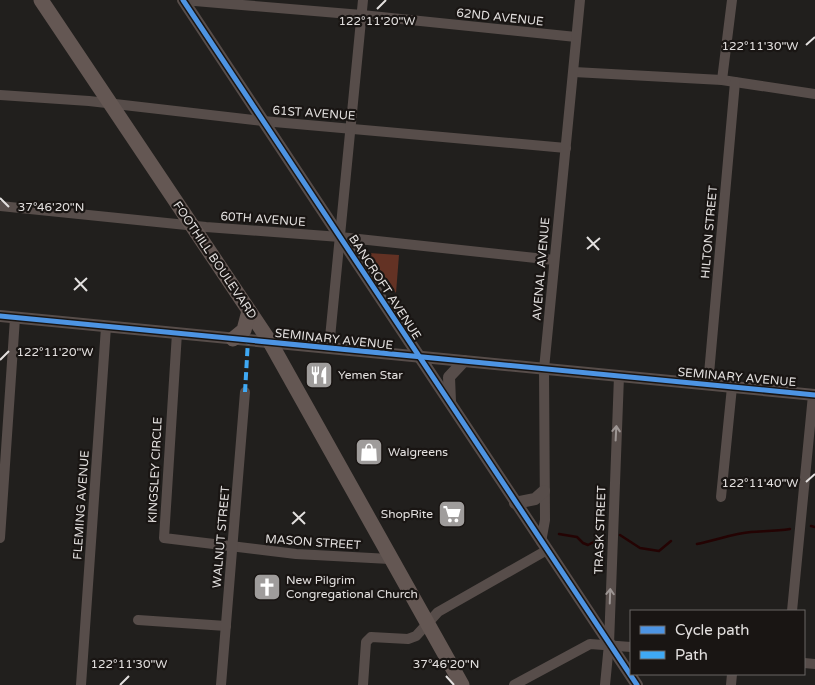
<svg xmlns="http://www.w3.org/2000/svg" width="815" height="685" viewBox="0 0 815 685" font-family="'Varela Round',sans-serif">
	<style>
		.green { fill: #633224 }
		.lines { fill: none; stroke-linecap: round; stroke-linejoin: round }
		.stream { stroke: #240303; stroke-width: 2.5 }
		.minor { stroke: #574d4a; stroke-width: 10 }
		.tertiary { stroke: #574d4a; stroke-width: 12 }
		.secondary { stroke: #645753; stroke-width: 15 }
		.quiet { stroke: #3fa9f5; stroke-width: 4; stroke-dasharray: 8 4; stroke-linecap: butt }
		.cycleway-casing { stroke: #191513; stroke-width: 8 }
		.cycleway { stroke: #4d94e3; stroke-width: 5 }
		.oneway { stroke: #9d9694 }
		.ticks { fill: none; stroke: #e3e0df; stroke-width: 2 }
		.labels { text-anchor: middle; stroke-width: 4.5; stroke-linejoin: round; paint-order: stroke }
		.street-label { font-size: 12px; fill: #e3e0df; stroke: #191513 }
		.poi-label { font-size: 12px; fill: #e3e0df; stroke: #191513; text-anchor: start }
		.ticks-label { font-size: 12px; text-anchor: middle; fill: #e3e0df; stroke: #191513; stroke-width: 4.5; stroke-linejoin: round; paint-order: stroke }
	</style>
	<rect width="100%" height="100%" fill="#211f1d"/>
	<!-- green -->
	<polygon class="green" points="369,253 399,255 396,293 369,254"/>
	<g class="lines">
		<!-- stream -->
		<g class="stream">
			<polyline points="811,526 815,527"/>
			<polyline points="559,534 577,537 583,543 588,545 603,537"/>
			<polyline points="620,535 640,548 659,551 671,541"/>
			<path d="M 697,544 C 714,541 734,533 751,532 C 765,531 777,531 790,529"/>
		</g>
		<!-- minor -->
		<g class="minor">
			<polyline points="183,0 362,15 576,37"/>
			<polyline points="574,72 722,80 815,94"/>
			<polyline points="722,80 732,0"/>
			<polyline points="0,95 89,101 263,121 566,148"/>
			<polyline points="0,206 206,227 340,237 554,260"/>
			<polyline points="177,333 164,538 296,554 390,559"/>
			<polyline points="329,348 363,0"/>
			<polyline points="708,385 735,82"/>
			<polyline points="721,497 732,387"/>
			<polyline points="0,538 15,318"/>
			<polyline points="541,542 545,520 544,369 580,0"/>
			<polyline points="792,611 813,395"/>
			<polyline points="138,620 226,626"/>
			<polyline points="804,663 815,664"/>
			<polyline points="81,685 106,327"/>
			<polyline points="221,685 245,392"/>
			<polyline points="363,685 366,642 371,637 408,639 416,636 438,612 547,550"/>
			<polyline points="514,685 590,644 631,647"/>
			<polyline points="605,685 609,644 619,376"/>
			<polyline points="731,685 732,674"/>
		</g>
		<!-- tertiary -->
		<g class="tertiary">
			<polyline points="183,0 637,685"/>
			<polyline points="0,316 815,395"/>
			<polyline points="450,402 449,377 464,361"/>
			<polyline points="515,503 535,499 544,491"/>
		</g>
		<!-- secondary -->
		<g class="secondary">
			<polyline points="41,0 270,342 462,685"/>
			<polyline points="233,339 244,330 249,311"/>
		</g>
		<!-- quiet -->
		<polyline class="quiet" points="245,392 248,340"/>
		<!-- cycleway casing -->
		<g class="cycleway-casing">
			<g id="cycleway">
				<polyline points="183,0 637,685"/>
				<polyline points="0,316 815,395"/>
			</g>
		</g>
		<!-- cycleway -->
		<use href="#cycleway" class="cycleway"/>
	</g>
	<!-- one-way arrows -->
	<defs><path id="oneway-shaft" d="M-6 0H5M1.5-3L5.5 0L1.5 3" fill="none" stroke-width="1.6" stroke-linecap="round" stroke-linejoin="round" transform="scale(1.25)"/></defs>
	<g class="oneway">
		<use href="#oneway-shaft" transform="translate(616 433) rotate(-87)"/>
		<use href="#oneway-shaft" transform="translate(610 596) rotate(-88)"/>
	</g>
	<!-- ticks -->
	<path class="ticks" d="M 377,9 L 386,0M 806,45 L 815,37M 0,198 L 9,207M 587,237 L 599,250M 587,249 L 600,238M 75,278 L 87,291M 74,290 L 87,278M 0,360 L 9,351M 806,482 L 815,474M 293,512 L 305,524M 292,524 L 305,512M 446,676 L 454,685M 120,685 L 129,676"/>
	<!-- icons -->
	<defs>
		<g id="restaurant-square" transform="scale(1.4375)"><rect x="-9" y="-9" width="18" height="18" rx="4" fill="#9f9c9b" stroke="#191513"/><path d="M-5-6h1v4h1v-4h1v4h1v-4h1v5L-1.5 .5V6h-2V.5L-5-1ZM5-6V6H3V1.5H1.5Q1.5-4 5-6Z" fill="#fff"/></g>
		<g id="shop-square" transform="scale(1.4375)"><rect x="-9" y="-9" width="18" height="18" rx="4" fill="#9f9c9b" stroke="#191513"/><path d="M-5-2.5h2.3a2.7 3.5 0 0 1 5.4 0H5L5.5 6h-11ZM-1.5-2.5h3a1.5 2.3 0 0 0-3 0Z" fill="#fff"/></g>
		<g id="supermarket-square" transform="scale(1.4375)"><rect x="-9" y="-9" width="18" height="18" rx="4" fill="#9f9c9b" stroke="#191513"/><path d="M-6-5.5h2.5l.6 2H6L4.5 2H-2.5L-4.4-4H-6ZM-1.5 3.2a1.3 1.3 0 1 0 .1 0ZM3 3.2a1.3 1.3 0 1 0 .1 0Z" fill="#fff"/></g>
		<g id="church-square" transform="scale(1.4375)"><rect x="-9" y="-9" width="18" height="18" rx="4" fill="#9f9c9b" stroke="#191513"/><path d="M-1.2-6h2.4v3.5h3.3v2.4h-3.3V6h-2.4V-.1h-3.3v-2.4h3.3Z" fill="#fff"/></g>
	</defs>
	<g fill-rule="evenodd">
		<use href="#restaurant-square" x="319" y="375"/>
		<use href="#shop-square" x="369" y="452"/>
		<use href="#supermarket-square" x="452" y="514"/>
		<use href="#church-square" x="267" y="587"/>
	</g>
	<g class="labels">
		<!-- street labels -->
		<g class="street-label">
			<text transform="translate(500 17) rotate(6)" y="4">62ND AVENUE</text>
			<text transform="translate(314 113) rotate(4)" y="4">61ST AVENUE</text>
			<text transform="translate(263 219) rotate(4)" y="4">60TH AVENUE</text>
			<text transform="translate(709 232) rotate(-85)" y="4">HILTON STREET</text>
			<text transform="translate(215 260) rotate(56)" y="4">FOOTHILL BOULEVARD</text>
			<text transform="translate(541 269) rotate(-85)" y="4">AVENAL AVENUE</text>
			<text transform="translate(385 287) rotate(57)" y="4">BANCROFT AVENUE</text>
			<text transform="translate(334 339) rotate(6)" y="4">SEMINARY AVENUE</text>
			<text transform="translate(737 377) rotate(5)" y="4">SEMINARY AVENUE</text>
			<text transform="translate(155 470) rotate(-87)" y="4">KINGSLEY CIRCLE</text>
			<text transform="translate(81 505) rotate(-86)" y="4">FLEMING AVENUE</text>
			<text transform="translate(600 530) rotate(-88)" y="4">TRASK STREET</text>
			<text transform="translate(221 537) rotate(-85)" y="4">WALNUT STREET</text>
			<text transform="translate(313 542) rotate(4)" y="4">MASON STREET</text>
		</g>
		<!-- poi labels -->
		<g class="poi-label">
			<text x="338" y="379">Yemen Star</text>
			<text x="388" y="456">Walgreens</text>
			<text x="433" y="518" text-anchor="end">ShopRite</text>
			<text x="286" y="584">New Pilgrim<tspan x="286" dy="14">Congregational Church</tspan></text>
		</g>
	</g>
	<g class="ticks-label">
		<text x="377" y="25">122°11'20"W</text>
		<text x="760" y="50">122°11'30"W</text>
		<text x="51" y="211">37°46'20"N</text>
		<text x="55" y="356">122°11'20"W</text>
		<text x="760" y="487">122°11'40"W</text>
		<text x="446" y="668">37°46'20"N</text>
		<text x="129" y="668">122°11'30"W</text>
	</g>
	<!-- legend -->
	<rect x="630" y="610" width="175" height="65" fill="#191513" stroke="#6a6665"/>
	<rect x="640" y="626" width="25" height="8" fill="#4d94e3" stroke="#6a6665"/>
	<text x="675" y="635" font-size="15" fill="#e3e0df">Cycle path</text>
	<rect x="640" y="651" width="25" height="8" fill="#3fa9f5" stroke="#6a6665"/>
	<text x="675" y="660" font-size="15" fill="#e3e0df">Path</text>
</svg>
